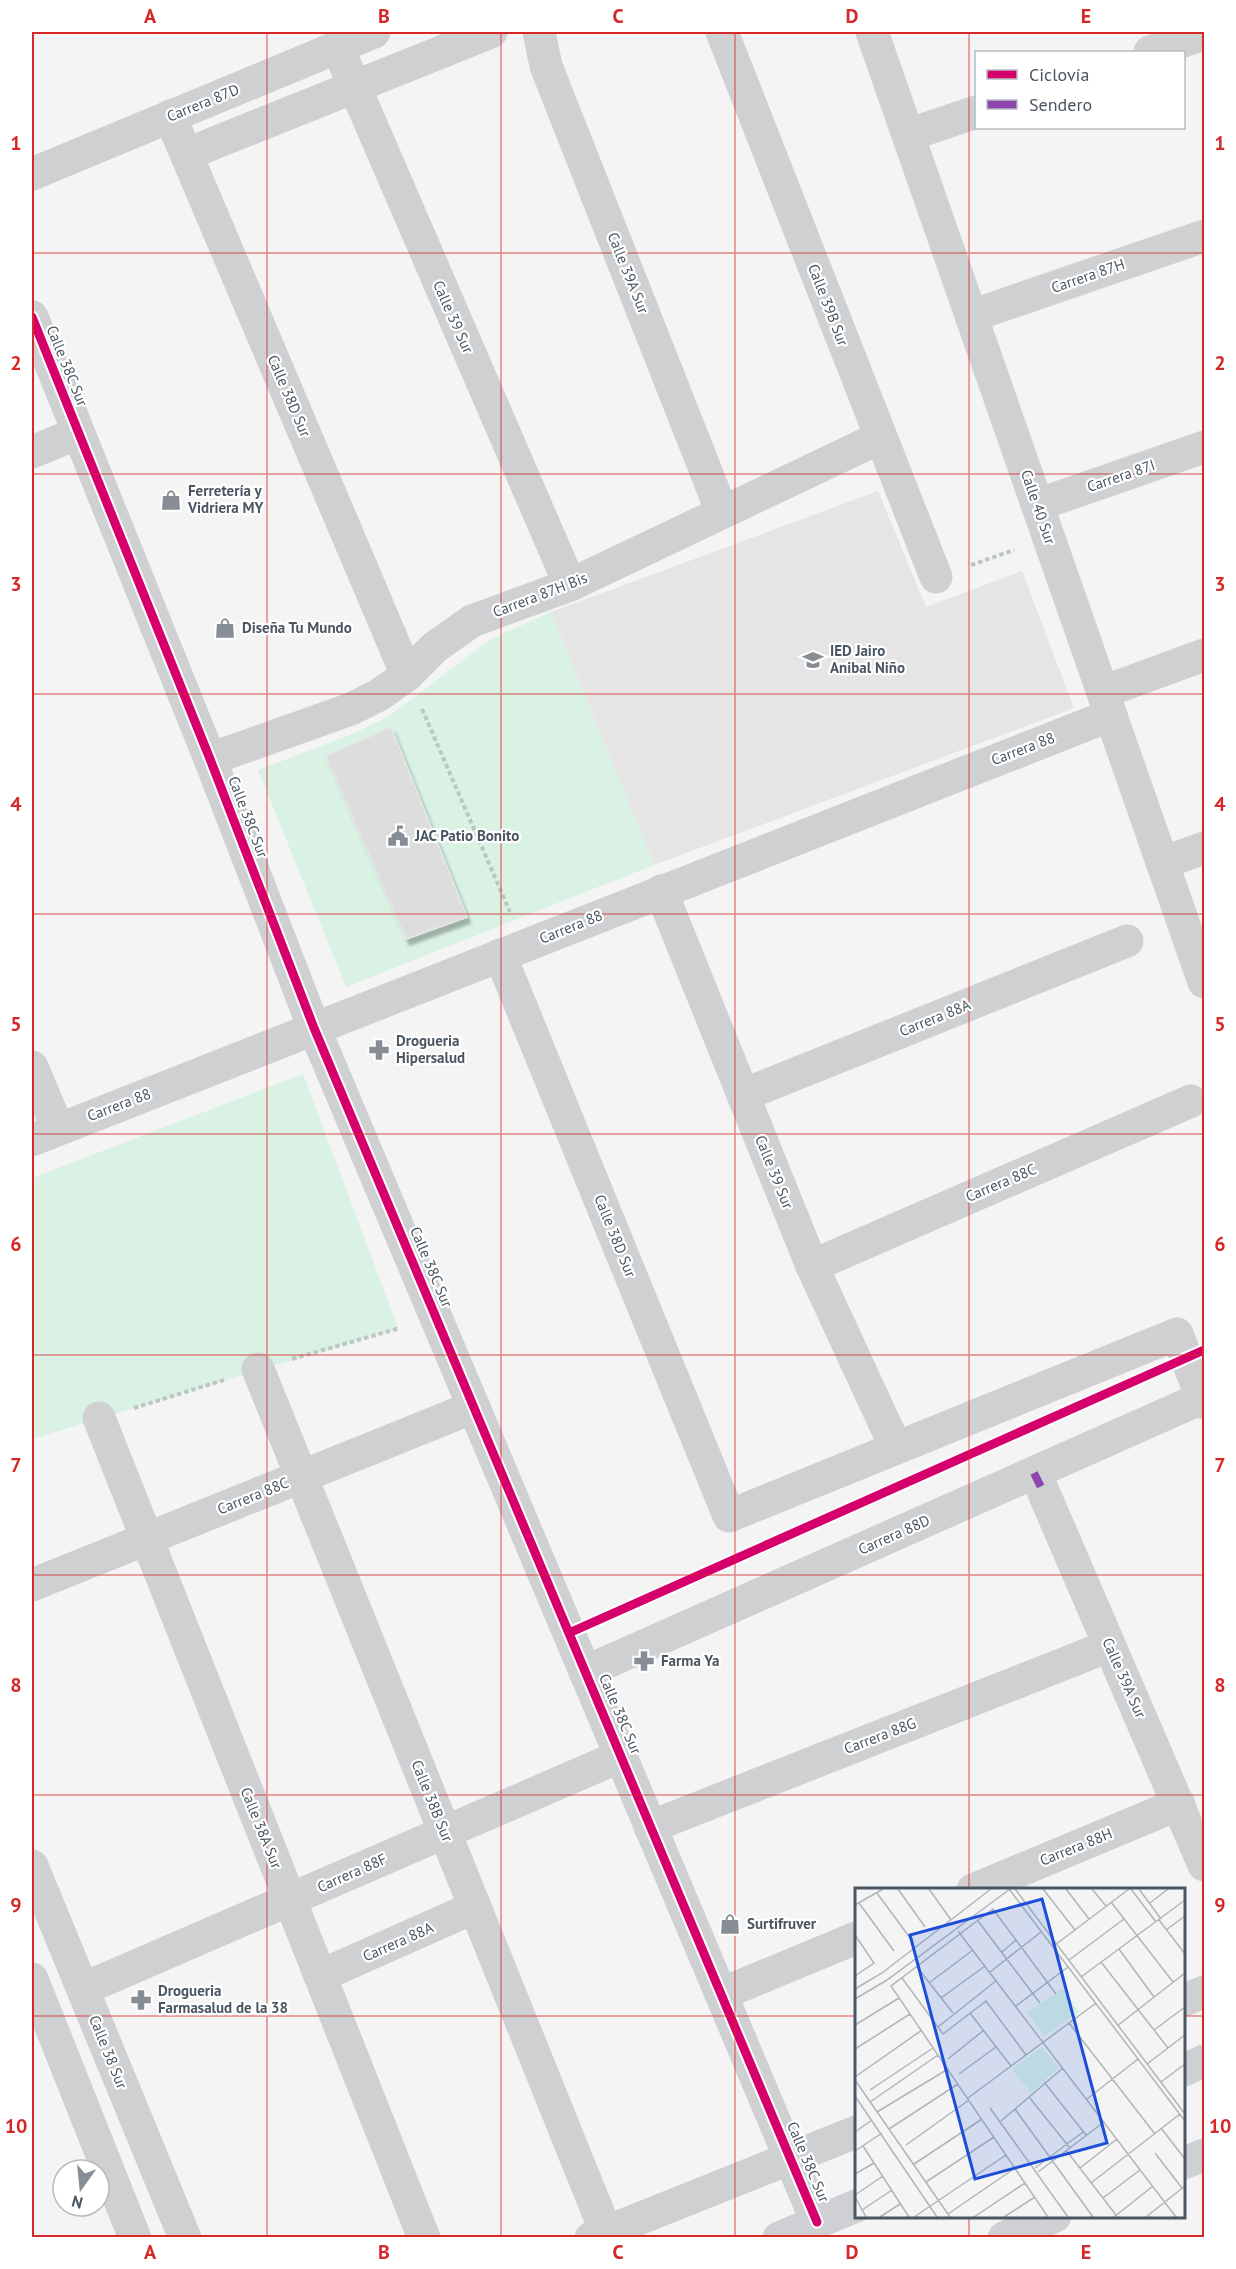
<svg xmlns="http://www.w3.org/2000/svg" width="1236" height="2269" viewBox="0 0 1236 2269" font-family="'PT Sans',sans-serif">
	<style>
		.education { fill: #e6e5e6 }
		.green { fill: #d9f2e3 }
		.building { fill: #ddddde; stroke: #e5e6e7; stroke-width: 1.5; filter: url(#shadow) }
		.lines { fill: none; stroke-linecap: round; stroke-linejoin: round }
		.path { stroke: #bcc7c4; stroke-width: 4; stroke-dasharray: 4.5 3; stroke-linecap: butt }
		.minor { stroke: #ced0d2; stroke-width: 33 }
		.tertiary { stroke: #ced0d2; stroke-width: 33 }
		.secondary { stroke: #ced0d4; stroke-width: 33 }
		.quiet { stroke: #8e44ad; stroke-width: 8; stroke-dasharray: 15 8; stroke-linecap: butt }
		.cycleway-casing { stroke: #fff; stroke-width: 13 }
		.cycleway { stroke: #d6006c; stroke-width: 9 }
		.grid { fill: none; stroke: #d62828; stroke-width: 1.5; stroke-opacity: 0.55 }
		.labels { text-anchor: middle; stroke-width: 4.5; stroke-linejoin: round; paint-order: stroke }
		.street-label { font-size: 15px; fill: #4a5661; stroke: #fff }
		.poi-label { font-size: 15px; font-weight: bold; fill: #4a5661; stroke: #fff; text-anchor: start }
		.inset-road { fill: none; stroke: #b0b5b9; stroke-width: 1.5 }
		.view { fill: #1d4ed8; fill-opacity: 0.15; stroke: #1d4ed8; stroke-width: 3 }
		.inset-edge { fill: none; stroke: #4a5661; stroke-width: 3 }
		.neatline { fill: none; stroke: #d62828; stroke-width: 2 }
		.grid-label { font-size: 20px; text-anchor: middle; font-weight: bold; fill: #d62828 }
	</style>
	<defs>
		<filter id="shadow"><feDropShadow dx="3.5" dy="6" stdDeviation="1.5" flood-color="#0004"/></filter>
	</defs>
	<rect width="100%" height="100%" fill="#f4f4f4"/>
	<!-- education -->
	<polygon class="education" points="878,491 926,607 1022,571 1074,708 654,865 551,612"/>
	<!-- green -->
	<g class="green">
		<polygon points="551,612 654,865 346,987 258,770 345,737 388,717 491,639"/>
		<polygon points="303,1074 398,1328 32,1439 32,1178"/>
	</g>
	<!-- building -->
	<polygon class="building" points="391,727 467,917 406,939 326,756"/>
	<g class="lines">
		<!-- path -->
		<g class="path">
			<polyline points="971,565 1014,550"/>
			<polyline points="422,709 510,912"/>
			<polyline points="292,1359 400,1328"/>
			<polyline points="134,1408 224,1380"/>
		</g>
		<!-- minor -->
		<g class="minor">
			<polyline points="539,32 546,66 722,512"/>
			<polyline points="722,32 936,577"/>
			<polyline points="872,32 1204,982"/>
			<polyline points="338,48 570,585"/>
			<polyline points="1150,52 1204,34"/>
			<polyline points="170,116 407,675"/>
			<polyline points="908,135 976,112"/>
			<polyline points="187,154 491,32"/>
			<polyline points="32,174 374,32"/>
			<polyline points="971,316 1204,236"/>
			<polyline points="32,317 210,759 314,1028 817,2222"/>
			<polyline points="32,452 78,433"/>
			<polyline points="1037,505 1204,447"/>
			<polyline points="1103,692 1204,655"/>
			<polyline points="210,759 351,709 379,695 407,675 435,647 472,621 570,585 879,438"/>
			<polyline points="1162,863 1204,848"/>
			<polyline points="661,891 812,1266 896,1448"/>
			<polyline points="500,955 729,1516 1177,1334 1204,1403"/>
			<polyline points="32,1067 58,1129"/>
			<polyline points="743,1095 1127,941"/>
			<polyline points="32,1140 1111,715"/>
			<polyline points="812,1266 1191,1101"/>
			<polyline points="258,1369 606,2232"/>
			<polyline points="99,1418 424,2238"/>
			<polyline points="1043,1491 1204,1865"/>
			<polyline points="32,1585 474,1407"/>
			<polyline points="585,1672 1202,1398"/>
			<polyline points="650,1827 1109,1646"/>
			<polyline points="973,1890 1179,1804"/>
			<polyline points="320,1976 475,1907"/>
			<polyline points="83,1989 621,1756"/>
			<polyline points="721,1994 856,1938"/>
			<polyline points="1184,2000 1204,1992"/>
			<polyline points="591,2238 856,2132"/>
		</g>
		<!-- tertiary -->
		<g class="tertiary">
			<polyline points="32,1866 185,2238"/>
			<polyline points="32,1979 135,2238"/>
		</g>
		<!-- secondary -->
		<g class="secondary">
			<polyline points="1184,2070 1204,2061"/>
			<polyline points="1184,2163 1204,2155"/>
			<polyline points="779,2238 856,2206"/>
			<polyline points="1004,2238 1055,2216"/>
		</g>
		<!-- quiet -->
		<polyline class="quiet" points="1034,1473 1043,1491"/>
		<!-- cycleway casing -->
		<g class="cycleway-casing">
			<g id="cycleway">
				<polyline points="32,317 210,759 314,1028 817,2222"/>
				<polyline points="569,1633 1204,1350"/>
			</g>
		</g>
		<!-- cycleway -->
		<use href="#cycleway" class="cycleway"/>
	</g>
	<!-- grid -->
	<path class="grid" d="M 267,32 L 267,2238M 501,32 L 501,2238M 735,32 L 735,2238M 969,32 L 969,1890M 32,253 L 1204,253M 32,474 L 1204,474M 32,694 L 1204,694M 32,914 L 1204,914M 32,1134 L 1204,1134M 32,1355 L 1204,1355M 32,1575 L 1204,1575M 32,1795 L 1204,1795M 32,2016 L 856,2016M 1184,2016 L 1204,2016M 969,2216 L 969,2238"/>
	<!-- icons -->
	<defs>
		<g id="shop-bare" transform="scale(1.62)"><path d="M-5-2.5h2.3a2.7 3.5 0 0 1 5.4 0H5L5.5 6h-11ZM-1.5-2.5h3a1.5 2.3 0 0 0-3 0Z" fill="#868d94" stroke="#fff" stroke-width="2.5" paint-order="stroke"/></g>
		<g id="school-bare" transform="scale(1.62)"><path d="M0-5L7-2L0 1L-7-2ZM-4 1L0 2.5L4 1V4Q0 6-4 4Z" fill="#868d94" stroke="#fff" stroke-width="2.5" paint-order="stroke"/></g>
		<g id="civic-bare" transform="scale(1.62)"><path d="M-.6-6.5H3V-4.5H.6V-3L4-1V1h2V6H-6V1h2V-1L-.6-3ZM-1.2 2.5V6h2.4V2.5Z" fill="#868d94" stroke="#fff" stroke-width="2.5" paint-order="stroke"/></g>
		<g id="pharmacy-bare" transform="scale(1.62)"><path d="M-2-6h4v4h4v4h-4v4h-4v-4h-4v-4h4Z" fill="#868d94" stroke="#fff" stroke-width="2.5" paint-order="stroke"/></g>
	</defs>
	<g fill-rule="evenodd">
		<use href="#shop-bare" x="171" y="500"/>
		<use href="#shop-bare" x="225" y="628"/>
		<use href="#school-bare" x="813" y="660"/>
		<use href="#civic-bare" x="398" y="836"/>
		<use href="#pharmacy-bare" x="379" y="1050"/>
		<use href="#pharmacy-bare" x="644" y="1661"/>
		<use href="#shop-bare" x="730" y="1924"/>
		<use href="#pharmacy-bare" x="141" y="2000"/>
	</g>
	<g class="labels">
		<!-- street labels -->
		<g class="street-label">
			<text transform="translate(203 103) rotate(-22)" y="5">Carrera 87D</text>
			<text transform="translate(628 273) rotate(68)" y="5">Calle 39A Sur</text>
			<text transform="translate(1088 276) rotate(-19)" y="5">Carrera 87H</text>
			<text transform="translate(828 305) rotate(69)" y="5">Calle 39B Sur</text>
			<text transform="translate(453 317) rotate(66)" y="5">Calle 39 Sur</text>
			<text transform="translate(67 366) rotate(68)" y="5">Calle 38C Sur</text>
			<text transform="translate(289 396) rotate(67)" y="5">Calle 38D Sur</text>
			<text transform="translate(1121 476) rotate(-19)" y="5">Carrera 87I</text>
			<text transform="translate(1038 507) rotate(71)" y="5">Calle 40 Sur</text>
			<text transform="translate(540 595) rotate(-21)" y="5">Carrera 87H Bis</text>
			<text transform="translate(1023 749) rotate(-21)" y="5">Carrera 88</text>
			<text transform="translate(248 817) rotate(69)" y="5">Calle 38C Sur</text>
			<text transform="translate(571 927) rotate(-22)" y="5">Carrera 88</text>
			<text transform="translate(935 1018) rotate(-22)" y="5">Carrera 88A</text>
			<text transform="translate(119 1105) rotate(-21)" y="5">Carrera 88</text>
			<text transform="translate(774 1172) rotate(68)" y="5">Calle 39 Sur</text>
			<text transform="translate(1001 1183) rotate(-23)" y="5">Carrera 88C</text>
			<text transform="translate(615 1236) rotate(68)" y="5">Calle 38D Sur</text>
			<text transform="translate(431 1267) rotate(67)" y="5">Calle 38C Sur</text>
			<text transform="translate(253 1496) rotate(-22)" y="5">Carrera 88C</text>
			<text transform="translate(894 1535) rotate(-24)" y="5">Carrera 88D</text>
			<text transform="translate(1124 1678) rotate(66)" y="5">Calle 39A Sur</text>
			<text transform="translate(620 1714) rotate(67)" y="5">Calle 38C Sur</text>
			<text transform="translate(880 1736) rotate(-21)" y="5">Carrera 88G</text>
			<text transform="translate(432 1801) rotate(68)" y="5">Calle 38B Sur</text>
			<text transform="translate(261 1828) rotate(68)" y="5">Calle 38A Sur</text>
			<text transform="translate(1076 1847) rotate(-22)" y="5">Carrera 88H</text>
			<text transform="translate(352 1873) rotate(-24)" y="5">Carrera 88F</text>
			<text transform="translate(398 1942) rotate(-24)" y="5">Carrera 88A</text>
			<text transform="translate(108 2052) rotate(68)" y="5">Calle 38 Sur</text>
			<text transform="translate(808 2162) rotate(67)" y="5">Calle 38C Sur</text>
		</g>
		<!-- poi labels -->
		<g class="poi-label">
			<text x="188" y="496">Ferretería y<tspan x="188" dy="17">Vidriera MY</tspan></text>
			<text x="242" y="633">Diseña Tu Mundo</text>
			<text x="830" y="656">IED Jairo<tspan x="830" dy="17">Anibal Niño</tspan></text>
			<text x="415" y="841">JAC Patio Bonito</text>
			<text x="396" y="1046">Drogueria<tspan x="396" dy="17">Hipersalud</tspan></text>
			<text x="661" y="1666">Farma Ya</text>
			<text x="747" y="1929">Surtifruver</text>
			<text x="158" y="1996">Drogueria<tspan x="158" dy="17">Farmasalud de la 38</tspan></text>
		</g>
	</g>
	<!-- overview -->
	<g transform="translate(855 1888)">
		<rect width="330" height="330" fill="#f4f4f4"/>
		<path d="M 208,101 L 224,124 L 189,148 L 172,124 ZM 187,159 L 203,180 L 176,205 L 157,181 Z" fill="#d9f2e3"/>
		<path class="inset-road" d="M 43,1 L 70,39M 74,1 L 96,32M 154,1 L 330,233M 160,1 L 330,226M 188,1 L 220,42M 211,1 L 234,31M 237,1 L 251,18M 276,1 L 301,34M 284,1 L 306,31M 22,5 L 55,50M 256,14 L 318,94M 4,15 L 39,63M 295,15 L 313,1M 0,17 L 28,1M 304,32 L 330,66M 123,33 L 185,115M 311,42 L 330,28M 103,43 L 321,329M 0,47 L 19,75 L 0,88M 200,57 L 274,1M 264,61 L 299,109M 147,64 L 161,52M 214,72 L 269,31M 246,74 L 313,160M 62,79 L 98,125M 135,84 L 186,44M 226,89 L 330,12M 47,90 L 88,146 L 131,113 L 171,167M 74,95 L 118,62M 0,101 L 27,85 L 136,1M 86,110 L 130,78M 0,111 L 32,92 L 155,1M 161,118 L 213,79M 115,125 L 156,178M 214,135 L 300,246M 0,137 L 44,110M 262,138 L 330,85M 83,139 L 142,92M 299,142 L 330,119M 0,161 L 55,126M 93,171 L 129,142M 292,176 L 330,147M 104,186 L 141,159M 0,189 L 67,142M 0,192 L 95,329M 189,194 L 231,247M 306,194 L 330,176M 15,202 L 78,160M 0,208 L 82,329M 174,209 L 215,260M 113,210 L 241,115M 232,211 L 283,171M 15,214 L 83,167M 135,220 L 213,329M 160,221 L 238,329M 22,224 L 93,181M 146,233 L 208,180M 306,240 L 330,271M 34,241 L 103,196M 0,244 L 17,232M 51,257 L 114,212M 8,258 L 54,329M 211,262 L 261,327M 0,263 L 27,245M 300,265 L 327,300M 59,276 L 127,231M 180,280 L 228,244M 225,280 L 262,251M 183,284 L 249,234M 0,286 L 19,275M 71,294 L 139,249M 236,295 L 325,226M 0,307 L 28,288M 0,309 L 11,329M 248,310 L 285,282M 7,322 L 37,302M 93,326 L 160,280M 25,329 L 45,316M 59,329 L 151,267M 119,329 L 170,295M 149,329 L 180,309M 193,329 L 36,98 L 138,21 L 201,106M 259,329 L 298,298M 291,329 L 330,298"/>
		<path class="view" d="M 187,11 L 252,255 L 120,291 L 55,47 Z"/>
		<rect width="330" height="330" class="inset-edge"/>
	</g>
	<!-- border -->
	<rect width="1236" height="2269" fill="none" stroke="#ffffff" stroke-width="66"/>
	<!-- legend -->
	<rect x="975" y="51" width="210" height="78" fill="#ffffff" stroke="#b7bbc0" stroke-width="1.5"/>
	<rect x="987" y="70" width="30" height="9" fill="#d6006c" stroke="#b7bbc0" stroke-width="1.5"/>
	<text x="1029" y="81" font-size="18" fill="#4a5661">Ciclovía</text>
	<rect x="987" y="100" width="30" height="9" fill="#8e44ad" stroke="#b7bbc0" stroke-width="1.5"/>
	<text x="1029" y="111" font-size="18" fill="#4a5661">Sendero</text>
	<!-- north arrow -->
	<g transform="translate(81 2188) rotate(195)"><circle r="28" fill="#ffffff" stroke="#b7bbc0" stroke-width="1.5"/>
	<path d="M0-4.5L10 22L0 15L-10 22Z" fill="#868d94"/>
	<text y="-9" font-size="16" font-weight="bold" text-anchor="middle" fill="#4a5661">N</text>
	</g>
	<rect x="33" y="33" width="1170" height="2203" class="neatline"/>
	<g class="grid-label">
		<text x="150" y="23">A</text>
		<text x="384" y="23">B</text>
		<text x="618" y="23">C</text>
		<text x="852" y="23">D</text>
		<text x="1086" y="23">E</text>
		<text x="16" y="150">1</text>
		<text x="1220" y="150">1</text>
		<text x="16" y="370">2</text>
		<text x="1220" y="370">2</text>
		<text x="16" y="591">3</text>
		<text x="1220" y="591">3</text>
		<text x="16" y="811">4</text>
		<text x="1220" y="811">4</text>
		<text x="16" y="1031">5</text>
		<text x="1220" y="1031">5</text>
		<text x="16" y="1251">6</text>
		<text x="1220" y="1251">6</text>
		<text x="16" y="1472">7</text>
		<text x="1220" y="1472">7</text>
		<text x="16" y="1692">8</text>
		<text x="1220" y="1692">8</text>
		<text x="16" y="1912">9</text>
		<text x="1220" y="1912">9</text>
		<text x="16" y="2133">10</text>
		<text x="1220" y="2133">10</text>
		<text x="150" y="2259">A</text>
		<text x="384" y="2259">B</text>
		<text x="618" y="2259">C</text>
		<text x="852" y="2259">D</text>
		<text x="1086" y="2259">E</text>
	</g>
</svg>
